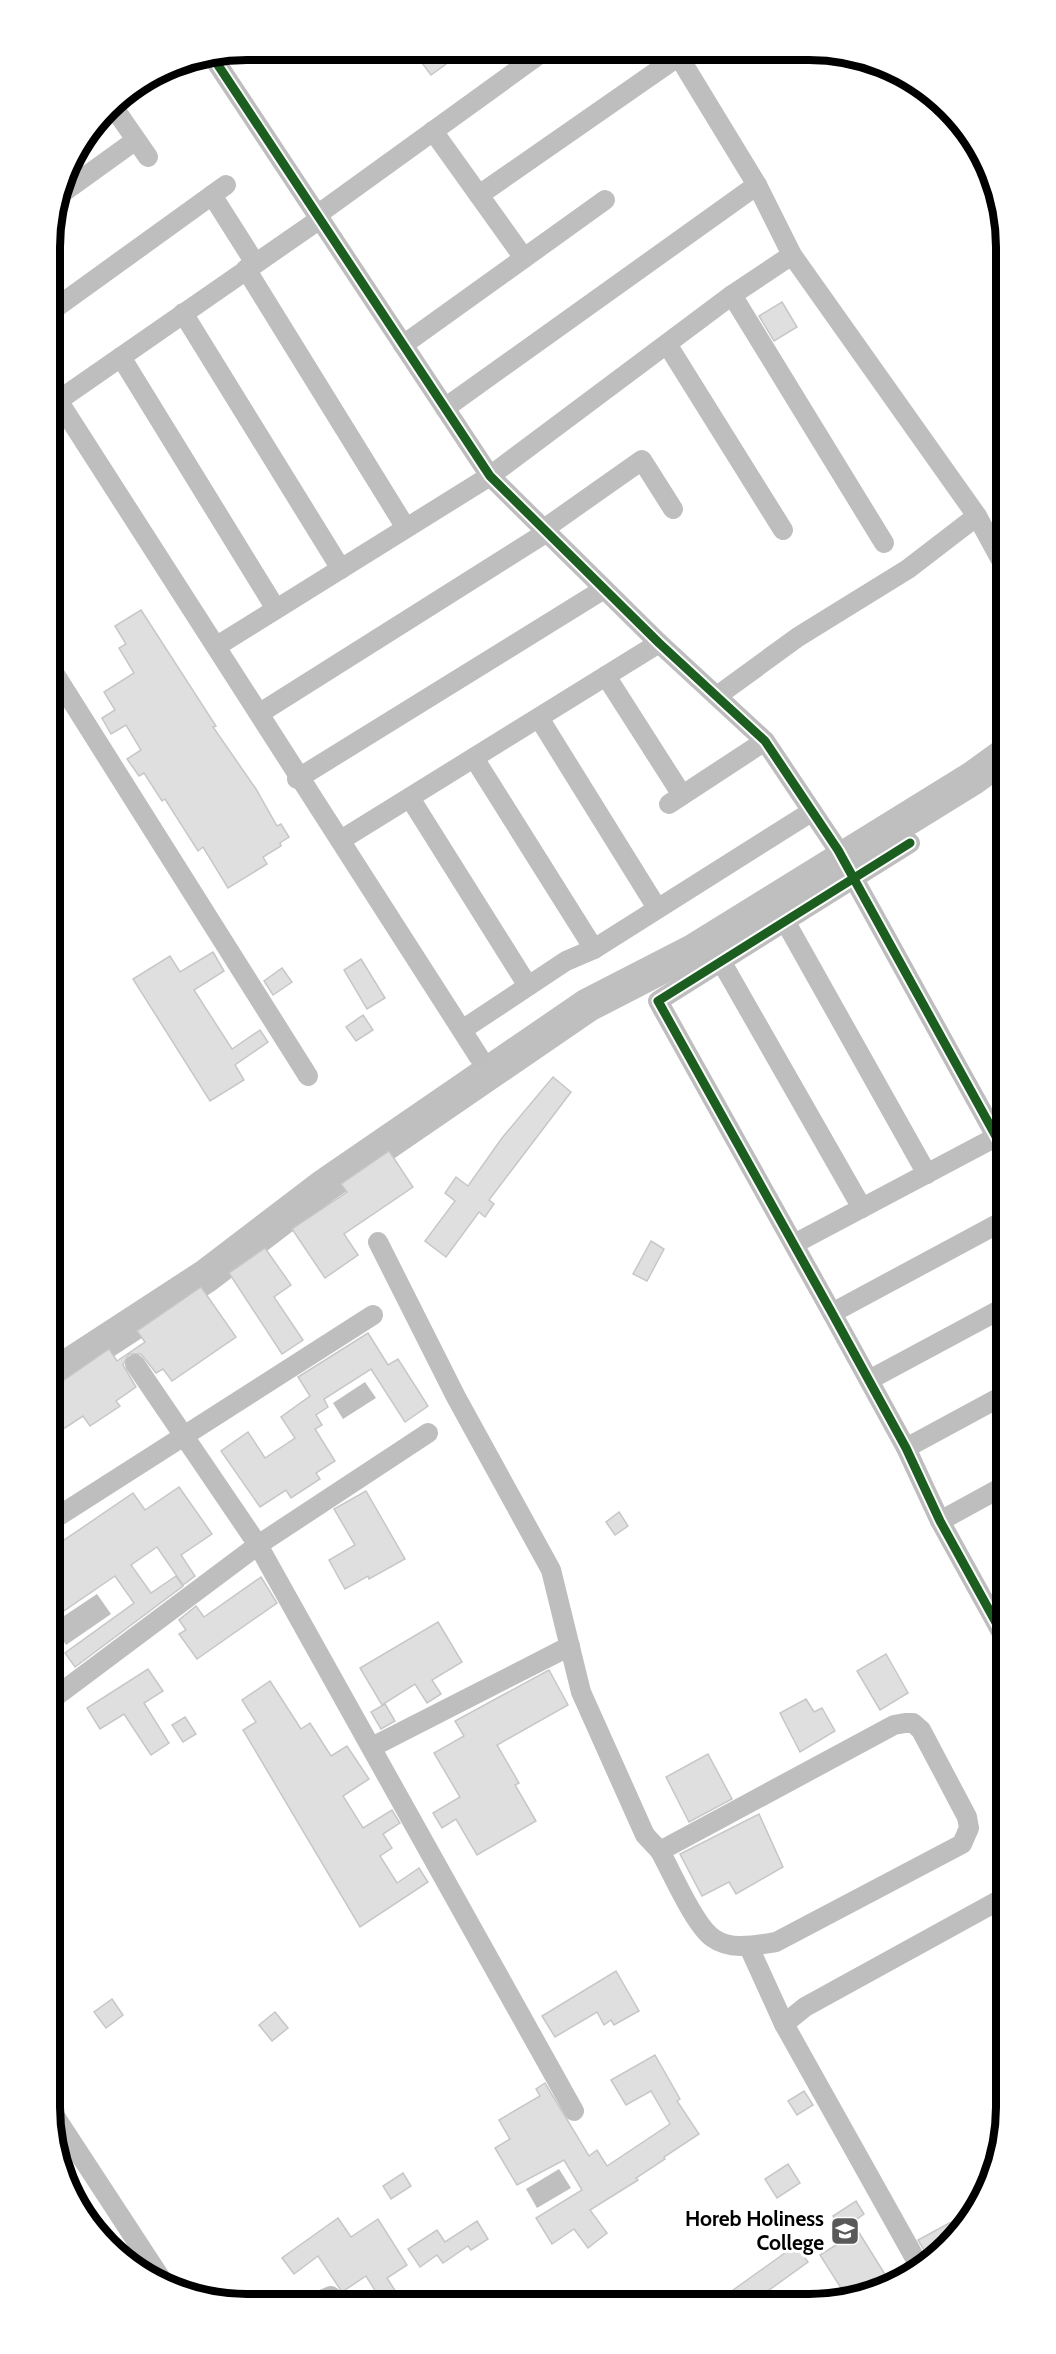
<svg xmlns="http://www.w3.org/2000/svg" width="1056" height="2354" viewBox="0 0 1056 2354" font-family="Cabin,sans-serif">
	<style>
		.water { fill: #bfbfbf }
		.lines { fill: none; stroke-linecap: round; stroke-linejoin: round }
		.river { stroke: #bfbfbf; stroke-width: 34 }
		.building { fill: #dfdfdf; stroke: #c7c7c7; stroke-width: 1.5 }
		.minor { stroke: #bebebe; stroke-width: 20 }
		.cycleway-casing { stroke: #fff; stroke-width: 13 }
		.cycleway { stroke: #1b5e20; stroke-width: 9 }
		.labels { text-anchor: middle; stroke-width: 6; stroke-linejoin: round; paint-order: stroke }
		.poi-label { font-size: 21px; font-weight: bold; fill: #000; stroke: #fff; text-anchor: end }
		.rim { fill: none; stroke: #000; stroke-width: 8 }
	</style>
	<rect width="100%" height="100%" fill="#fff"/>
	<!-- water -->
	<g class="water">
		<polygon points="365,1382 376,1398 343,1419 333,1403"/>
		<polygon points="97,1594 111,1614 66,1645 55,1628 55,1622"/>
		<polygon points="559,2169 571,2188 537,2208 526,2189"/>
	</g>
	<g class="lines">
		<!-- river -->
		<polyline class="river" points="54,1375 206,1276 324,1186 588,1005 695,950 973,778 1002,757"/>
	</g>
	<!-- building -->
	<g class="building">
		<polygon points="413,51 464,51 431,75"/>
		<polygon points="782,302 797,327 774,341 759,316"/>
		<polygon points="141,610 216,726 213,727 256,789 277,826 281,824 289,837 280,843 281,846 263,857 267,864 228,888 203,847 198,851 165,799 162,801 144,773 139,776 127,759 141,750 126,725 111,734 102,718 115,710 104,692 134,673 119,648 126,644 115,626"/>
		<polygon points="213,952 224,971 194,990 232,1049 260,1030 268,1042 235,1065 244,1080 210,1101 133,979 170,956 180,972"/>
		<polygon points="361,959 385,998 367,1009 344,970"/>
		<polygon points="282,968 292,982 273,995 264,981"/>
		<polygon points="363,1015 373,1030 356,1041 346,1027"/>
		<polygon points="553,1077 571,1092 489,1200 494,1204 485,1217 479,1212 446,1257 425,1241 455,1201 445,1193 456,1177 468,1186 502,1138"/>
		<polygon points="389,1151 413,1187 344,1234 358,1255 325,1278 292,1229 347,1192 341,1184"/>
		<polygon points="651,1241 664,1249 647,1281 633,1274"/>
		<polygon points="265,1248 291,1285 274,1297 303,1340 282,1354 229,1273"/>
		<polygon points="201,1287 236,1337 172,1381 163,1369 156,1373 141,1354 129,1354 123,1365 136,1387 116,1401 120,1406 90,1426 83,1416 54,1435 54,1387 109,1349 117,1361 145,1342 137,1331"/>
		<polygon points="368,1333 388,1365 398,1359 428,1406 405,1422 371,1369 324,1399 328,1407 316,1415 322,1425 315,1429 335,1461 316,1473 320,1479 291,1498 286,1490 260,1507 221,1451 248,1432 265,1458 295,1438 281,1417 310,1396 298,1377"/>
		<polygon points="179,1487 212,1534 181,1555 195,1576 183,1585 157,1547 131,1565 151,1593 176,1576 183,1586 75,1667 65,1653 134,1603 115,1576 55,1617 54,1547 133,1493 145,1510"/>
		<polygon points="366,1491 405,1559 369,1579 368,1576 345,1589 329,1560 355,1545 334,1509"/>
		<polygon points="619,1512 628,1526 615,1535 606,1522"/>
		<polygon points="261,1577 277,1603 197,1659 179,1634 186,1630 179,1620 196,1606 204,1617"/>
		<polygon points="438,1622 462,1662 432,1680 441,1694 427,1703 415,1684 382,1705 360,1668"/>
		<polygon points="886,1654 908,1693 880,1710 857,1671"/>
		<polygon points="148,1669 163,1691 144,1703 169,1743 151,1755 124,1714 100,1729 87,1708"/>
		<polygon points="549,1670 568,1705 497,1745 519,1783 515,1785 536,1821 477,1855 456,1819 442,1828 433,1813 460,1797 434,1753 464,1736 455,1721"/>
		<polygon points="270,1681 301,1729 310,1723 331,1756 347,1746 369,1779 343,1796 363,1828 392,1810 400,1823 383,1834 392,1848 380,1856 397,1883 419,1868 428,1882 360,1927 243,1730 256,1722 242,1700"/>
		<polygon points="806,1699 814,1712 822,1708 835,1731 800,1752 780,1713"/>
		<polygon points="385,1704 395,1721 381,1729 371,1712"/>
		<polygon points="185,1717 196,1734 183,1742 172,1725"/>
		<polygon points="708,1754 732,1799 689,1822 666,1777"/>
		<polygon points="759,1814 783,1867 736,1894 729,1882 702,1896 680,1854"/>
		<polygon points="616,1971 639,2011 614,2025 611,2020 604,2025 597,2012 555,2037 542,2016"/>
		<polygon points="112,1999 123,2015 106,2028 94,2012"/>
		<polygon points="275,2012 288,2028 272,2041 259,2025"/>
		<polygon points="655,2055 680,2099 677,2101 699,2134 664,2157 665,2159 636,2178 638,2180 590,2210 607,2233 588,2248 574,2229 552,2244 536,2218 582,2190 564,2160 517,2185 495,2148 510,2139 499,2120 540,2096 536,2089 545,2083 589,2156 597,2150 607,2166 670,2124 651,2091 626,2105 611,2080"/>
		<polygon points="804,2091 813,2105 797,2115 788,2101"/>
		<polygon points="788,2164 800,2183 777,2198 765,2179"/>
		<polygon points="403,2173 411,2186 391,2199 383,2186"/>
		<polygon points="856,2201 864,2214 842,2229 833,2216"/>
		<polygon points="977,2208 965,2227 930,2260 918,2240"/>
		<polygon points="338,2218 351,2237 378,2219 407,2265 387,2278 396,2292 381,2300 366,2276 342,2292 318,2256 294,2274 282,2258"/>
		<polygon points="477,2221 488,2239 471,2250 468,2246 443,2263 437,2255 420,2267 408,2249 437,2230 445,2242"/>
		<polygon points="858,2231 891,2284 860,2298 825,2298 841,2288 820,2255"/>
		<polygon points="796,2245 808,2262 758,2298 722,2298"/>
	</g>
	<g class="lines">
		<!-- minor -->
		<g class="minor">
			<polyline points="676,52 757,185 792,255 977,516 1001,560"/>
			<polyline points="212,56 490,476 659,643 765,741 838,850 1003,1149"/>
			<polyline points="112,105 148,157"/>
			<polyline points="433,131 524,258"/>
			<polyline points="61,194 136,140"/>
			<polyline points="212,195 255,263"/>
			<polyline points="479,195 679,56"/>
			<polyline points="317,215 544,51"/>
			<polyline points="246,269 406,528"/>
			<polyline points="732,295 884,543"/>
			<polyline points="50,312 226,185"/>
			<polyline points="183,313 341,569"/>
			<polyline points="667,344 783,530"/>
			<polyline points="403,345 605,200"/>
			<polyline points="121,357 276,609"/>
			<polyline points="50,388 479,1057"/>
			<polyline points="59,400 320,219"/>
			<polyline points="445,408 757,185"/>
			<polyline points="544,529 642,460 673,509"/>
			<polyline points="217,646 490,476 732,295 792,255"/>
			<polyline points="51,668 308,1076"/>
			<polyline points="606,676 682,795"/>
			<polyline points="717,696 798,637 908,569 977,516"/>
			<polyline points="260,713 547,532"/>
			<polyline points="539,718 657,908"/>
			<polyline points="474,758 594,949"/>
			<polyline points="297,779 604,589"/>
			<polyline points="410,798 528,986"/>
			<polyline points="669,804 765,741"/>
			<polyline points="341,840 659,643"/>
			<polyline points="910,843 658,1001 832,1313 906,1448 940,1521 1004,1637"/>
			<polyline points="785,921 927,1174"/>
			<polyline points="721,961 862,1208"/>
			<polyline points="462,1030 566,961 594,949 811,812"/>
			<polyline points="378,1242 456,1397 551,1570 581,1692 645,1835 660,1851"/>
			<polyline points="794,1244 996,1137"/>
			<polyline points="832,1313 1003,1221"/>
			<polyline points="135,1364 258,1545 574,2111"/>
			<polyline points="869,1380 1003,1308"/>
			<polyline points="906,1448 1004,1395"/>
			<polyline points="54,1519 373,1315"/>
			<polyline points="940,1521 1004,1486"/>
			<polyline points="55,1697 258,1545 428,1433"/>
			<path d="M 905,1723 L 913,1723 L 921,1730 L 967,1817 L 969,1828 L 962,1844 L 776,1942 C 756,1945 731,1951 713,1938 C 695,1926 671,1871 660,1851 L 894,1725 Z"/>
			<polyline points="372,1747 570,1646"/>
			<polyline points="749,1947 784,2024"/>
			<polyline points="56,2118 160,2277"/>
			<polyline points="921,2269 784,2024 805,2007 1005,1897"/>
			<polyline points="322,2300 331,2296"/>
		</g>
		<!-- cycleway casing -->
		<g class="cycleway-casing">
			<g id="cycleway">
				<polyline points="212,56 490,476 659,643 765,741 838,850 1003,1149"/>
				<polyline points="910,843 658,1001 832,1313 906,1448 940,1521 1004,1637"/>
			</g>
		</g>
		<!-- cycleway -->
		<use href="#cycleway" class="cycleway"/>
	</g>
	<!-- icons -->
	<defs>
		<g id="school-square" transform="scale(1.5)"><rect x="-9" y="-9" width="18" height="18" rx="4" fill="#595959" stroke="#fff"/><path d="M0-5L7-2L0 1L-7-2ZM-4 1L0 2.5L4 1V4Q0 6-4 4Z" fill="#fff"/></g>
	</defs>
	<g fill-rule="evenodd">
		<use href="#school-square" x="845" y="2231"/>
	</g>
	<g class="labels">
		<!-- poi labels -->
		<g class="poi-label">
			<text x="824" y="2226">Horeb Holiness<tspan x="824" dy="24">College</tspan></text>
		</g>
	</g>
	<!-- crop -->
	<path d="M0 0H1056V2354H0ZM247 60H809A187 187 0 0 1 996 247V2107A187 187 0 0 1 809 2294H247A187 187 0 0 1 60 2107V247A187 187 0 0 1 247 60Z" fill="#fff" fill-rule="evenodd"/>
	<path class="rim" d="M247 60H809A187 187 0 0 1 996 247V2107A187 187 0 0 1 809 2294H247A187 187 0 0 1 60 2107V247A187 187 0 0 1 247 60Z"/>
</svg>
